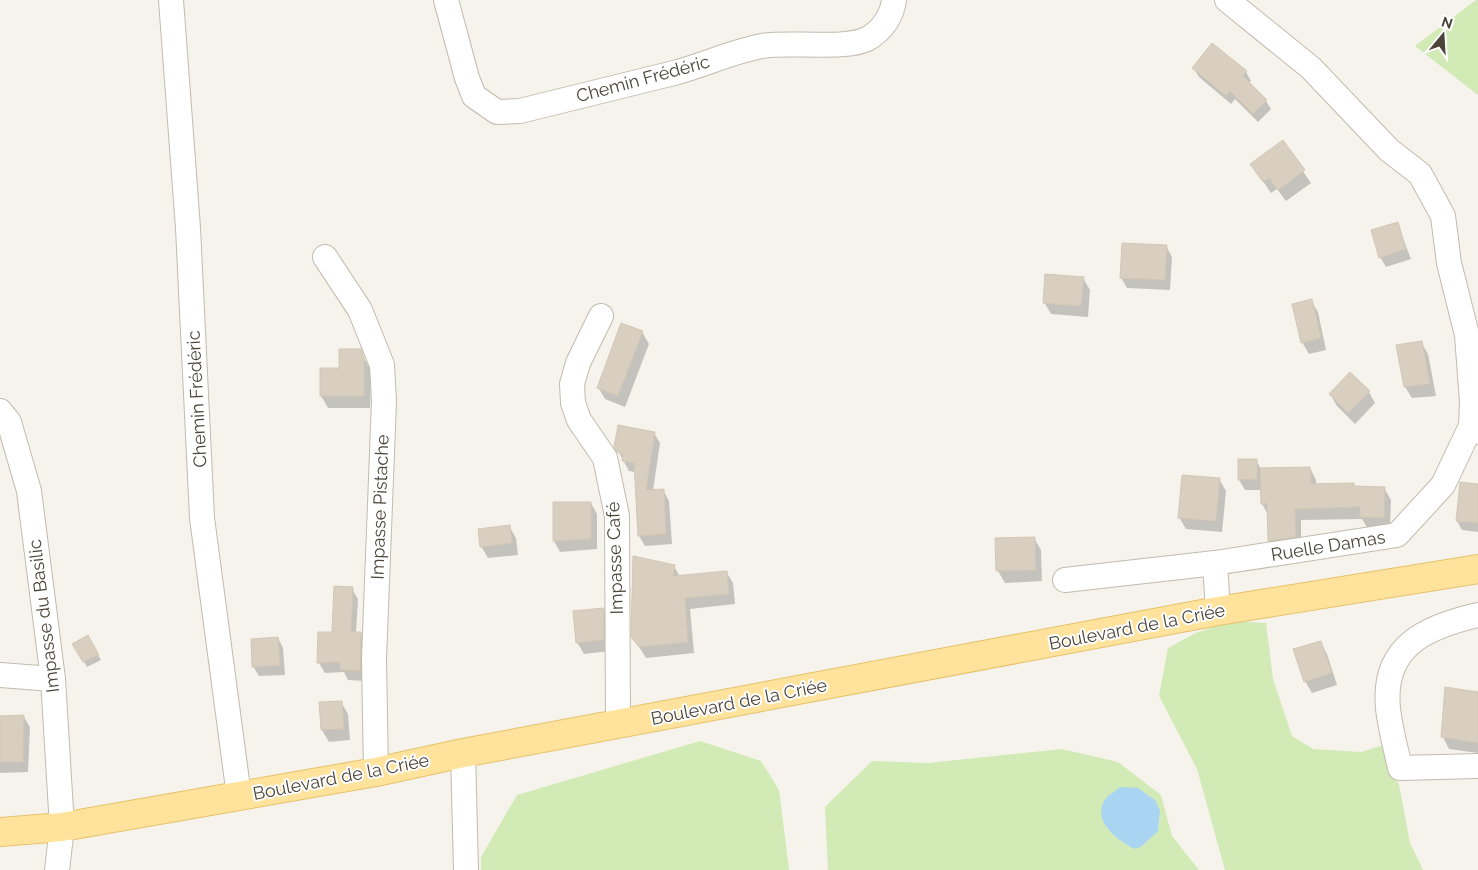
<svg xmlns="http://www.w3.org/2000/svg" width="1478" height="870" viewBox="0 0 1478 870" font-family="Raleway,sans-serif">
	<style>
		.green { fill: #d2eab5; fill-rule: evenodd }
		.water { fill: #a9d4f2 }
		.shadow { fill: #0003 }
		.building { fill: #d8cfc1; stroke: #d3c7b4 }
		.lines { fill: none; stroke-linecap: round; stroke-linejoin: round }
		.minor-casing { stroke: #c2bbae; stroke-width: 26 }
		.primary-casing { stroke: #e6c16a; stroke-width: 30 }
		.minor { stroke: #fff; stroke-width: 24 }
		.primary { stroke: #ffe39c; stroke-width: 28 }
		.labels { text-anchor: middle; stroke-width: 4; stroke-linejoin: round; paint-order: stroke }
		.street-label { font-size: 18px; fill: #4b4439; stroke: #fff }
	</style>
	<rect width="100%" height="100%" fill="#f6f3ec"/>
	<!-- green -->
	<g class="green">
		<polygon points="1476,0 1478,0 1478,95 1415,46"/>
		<polygon points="1229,621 1266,623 1273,679 1292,736 1313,749 1361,752 1387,744 1400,789 1410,843 1423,870 1225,870 1197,769 1159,696 1168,648 1196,633"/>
		<polygon points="700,741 761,761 779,790 789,870 481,870 481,857 517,795"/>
		<path d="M 1062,749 L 1118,762 L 1161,795 L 1172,836 L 1199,870 L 828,870 L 825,807 L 872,761 L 928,763 ZM 1120,788 L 1149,795 C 1164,818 1164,827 1142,846 L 1127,845 L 1107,828 L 1102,811 L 1106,798 Z"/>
	</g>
	<!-- water -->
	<path class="water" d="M 1120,787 L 1138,788 L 1155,800 L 1160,811 L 1158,831 L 1142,846 L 1135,849 C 1117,841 1089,819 1107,797 C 1110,794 1116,791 1120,787 Z"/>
	<!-- shadow -->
	<g class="shadow">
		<polygon points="1194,69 1246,72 1251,81 1248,83 1266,101 1271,109 1258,122 1235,99 1231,104 1199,77"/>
		<polygon points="1283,142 1311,183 1286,201 1277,189 1271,193 1252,165"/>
		<polygon points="1397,223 1411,259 1386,267 1380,257"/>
		<polygon points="1166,246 1172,257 1170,290 1127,288 1121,278"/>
		<polygon points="1083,278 1090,290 1088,317 1051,314 1044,302"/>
		<polygon points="1311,301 1318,312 1326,350 1309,354 1302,342"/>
		<polygon points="642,332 649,344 625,407 605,399 598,387"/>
		<polygon points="1421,342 1428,354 1436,396 1412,398 1405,387"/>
		<polygon points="360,350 371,371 370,408 328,408 321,396 340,369"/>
		<polygon points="1369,392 1375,403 1355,424 1337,406 1330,394"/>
		<polygon points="654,433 660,443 653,491 663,490 669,501 672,544 645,546 639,536 635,472 629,471 616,447"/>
		<polygon points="1256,460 1261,469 1310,468 1316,480 1316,485 1354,484 1355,487 1384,488 1391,500 1390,529 1368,529 1362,519 1301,520 1301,548 1276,552 1269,541 1269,516 1262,504 1262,490 1245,490 1239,480"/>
		<polygon points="1219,479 1226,491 1222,532 1186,529 1179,517"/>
		<polygon points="1478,485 1478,532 1462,530 1457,521"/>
		<polygon points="554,503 591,503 597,514 597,549 560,552 554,541"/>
		<polygon points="509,526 516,538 518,555 488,558 481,546"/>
		<polygon points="1034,538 1041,550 1042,581 1005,583 998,571 997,539"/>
		<polygon points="674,566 680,577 727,573 733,583 735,604 690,609 694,653 646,658 633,637"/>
		<polygon points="352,589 358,599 356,633 361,633 367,644 366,681 348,680 344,672 325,673 319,663"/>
		<polygon points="603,609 609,621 610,651 584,654 577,642"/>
		<polygon points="87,637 101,660 87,667 74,644"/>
		<polygon points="278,638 283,648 285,675 259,676 253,666"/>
		<polygon points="1320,642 1327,654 1337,685 1312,693 1305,681"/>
		<polygon points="1478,693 1478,753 1449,749 1443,737"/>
		<polygon points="341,702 348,714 350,740 329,742 322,730"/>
		<polygon points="0,712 0,717 24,717 30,727 28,772 0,773"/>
	</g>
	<!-- building -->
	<g class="building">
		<polygon points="1212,43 1247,71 1243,76 1267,100 1253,114 1230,91 1226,96 1192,68"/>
		<polygon points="1283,140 1305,170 1278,190 1269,178 1263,182 1250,164"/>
		<polygon points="1398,222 1406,249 1379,258 1371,230"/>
		<polygon points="1122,243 1167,245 1165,280 1120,278"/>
		<polygon points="1045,274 1084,277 1081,306 1043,303"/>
		<polygon points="1312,299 1321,338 1301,343 1292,304"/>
		<polygon points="621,323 643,331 618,396 597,388"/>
		<polygon points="1422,341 1430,384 1404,387 1396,345"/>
		<polygon points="339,349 361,349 364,358 364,396 320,396 320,368 339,368"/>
		<polygon points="1350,372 1370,391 1348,413 1329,394"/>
		<polygon points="618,425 655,432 646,490 664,489 666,534 638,536 634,463 622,461 623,454 617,452 614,447"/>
		<polygon points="1238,459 1257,459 1257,479 1238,480"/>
		<polygon points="1310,467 1311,484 1354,483 1354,486 1385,487 1384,518 1360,517 1360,507 1295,509 1296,537 1268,541 1267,504 1261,504 1260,468"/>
		<polygon points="1182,475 1220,478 1216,521 1178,518"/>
		<polygon points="1460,482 1478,484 1478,523 1456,521"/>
		<polygon points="553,502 591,502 591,539 553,541"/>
		<polygon points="510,525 512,543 480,547 478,529"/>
		<polygon points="1035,537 1036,570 996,571 995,538"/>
		<polygon points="633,556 675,565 673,576 727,571 729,594 685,598 688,642 639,647 631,637"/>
		<polygon points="334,586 353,587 351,632 361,632 360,671 341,670 339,662 317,663 318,632 332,632"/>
		<polygon points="604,608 604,640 576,643 573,611"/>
		<polygon points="88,635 99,655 83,662 72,644"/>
		<polygon points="278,637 280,665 252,667 251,639"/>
		<polygon points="1321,641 1332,673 1304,682 1293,649"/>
		<polygon points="1445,687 1478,692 1478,743 1441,737"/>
		<polygon points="342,701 344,729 321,730 319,702"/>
		<polygon points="24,715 23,762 0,762 0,716"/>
	</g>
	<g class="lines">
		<!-- minor casing -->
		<g class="minor-casing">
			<g id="minor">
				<polyline points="171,0 188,228 202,518 239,796"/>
				<path d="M 446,0 L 467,78 L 474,96 L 497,112 L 520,111 C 571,98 623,86 674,73 C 704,65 731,52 762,46 C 790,41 845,50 867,39 C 882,31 892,16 894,0"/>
				<polyline points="1227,0 1311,68 1389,150 1420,174 1443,216 1449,263 1467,335 1472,402 1471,426 1478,432"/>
				<polyline points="325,257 360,310 382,365 384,401 374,659 376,772"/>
				<polyline points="601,316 578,363 572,384 573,403 579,420 605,458 617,516 618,725"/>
				<polyline points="0,411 9,422 29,491 53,679 62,827 57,870"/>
				<polyline points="1215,563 1218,611"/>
				<polyline points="1065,580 1215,563 1397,535 1443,485 1471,426"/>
				<path d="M 1478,615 C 1426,627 1382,646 1388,708 C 1390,728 1396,749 1400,768 L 1478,766"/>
				<polyline points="0,675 53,679"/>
				<polyline points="463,753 466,870"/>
			</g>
		</g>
		<!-- primary casing -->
		<g class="primary-casing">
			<polyline id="primary" points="0,832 62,827 376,772 463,753 1218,611 1478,569"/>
		</g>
		<!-- minor -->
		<use href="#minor" class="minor"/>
		<!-- primary -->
		<use href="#primary" class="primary"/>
	</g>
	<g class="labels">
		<!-- street labels -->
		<g class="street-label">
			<text transform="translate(643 79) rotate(-15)" y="6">Chemin Frédéric</text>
			<text transform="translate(197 399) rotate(-93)" y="6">Chemin Frédéric</text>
			<text transform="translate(380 507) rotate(-88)" y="6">Impasse Pistache</text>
			<text transform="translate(1328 546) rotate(-9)" y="6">Ruelle Damas</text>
			<text transform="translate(615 558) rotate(-92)" y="6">Impasse Café</text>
			<text transform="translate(44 616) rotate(-97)" y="6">Impasse du Basilic</text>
			<text transform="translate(1137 627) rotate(-11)" y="6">Boulevard de la Criée</text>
			<text transform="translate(739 702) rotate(-11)" y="6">Boulevard de la Criée</text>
			<text transform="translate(341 777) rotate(-11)" y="6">Boulevard de la Criée</text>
		</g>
	</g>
	<!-- north arrow -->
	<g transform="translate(1443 35) rotate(18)" stroke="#ffffff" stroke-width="4" paint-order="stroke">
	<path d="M0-4L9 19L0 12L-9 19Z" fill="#4b4439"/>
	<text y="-8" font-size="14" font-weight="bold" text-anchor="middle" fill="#4b4439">N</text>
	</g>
</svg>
